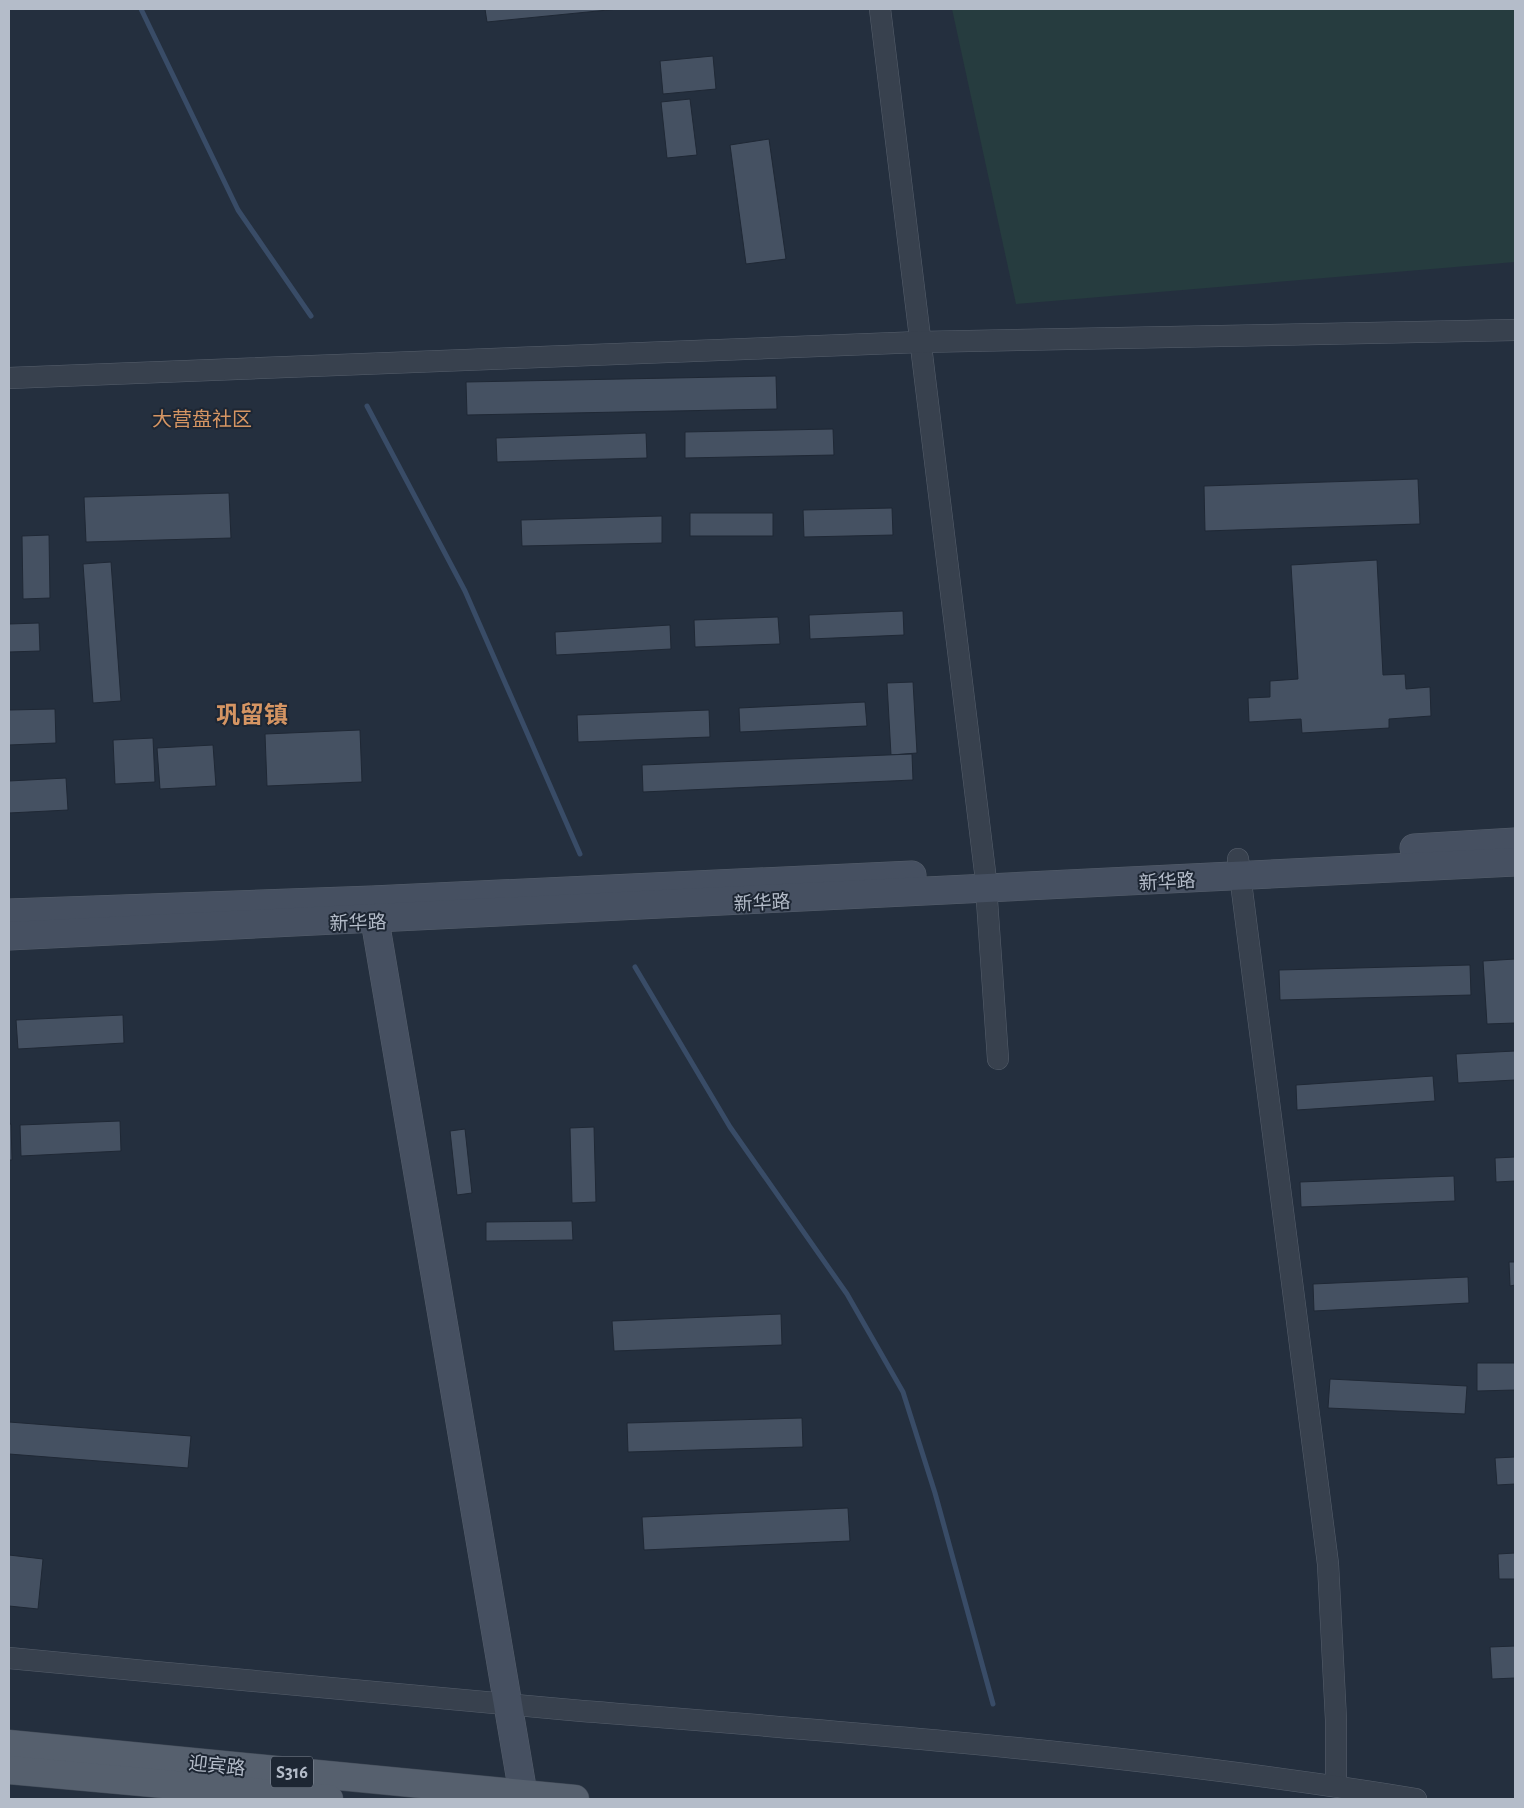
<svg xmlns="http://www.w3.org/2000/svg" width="1524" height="1808" viewBox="0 0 1524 1808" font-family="'Alegreya Sans','Noto Sans SC',sans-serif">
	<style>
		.park { fill: #263c3f }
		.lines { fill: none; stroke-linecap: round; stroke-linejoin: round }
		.stream { stroke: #394c67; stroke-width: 5 }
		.building { fill: #455162; stroke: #1f2835 }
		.street-casing { stroke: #565f6c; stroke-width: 22 }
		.secondary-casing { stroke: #565f6c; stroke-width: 29 }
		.primary-casing { stroke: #414a57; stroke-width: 29 }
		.street { stroke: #38414e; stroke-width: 21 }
		.secondary { stroke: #465061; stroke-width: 28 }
		.primary { stroke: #56606e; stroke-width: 28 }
		.labels { text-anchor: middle; stroke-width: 4; stroke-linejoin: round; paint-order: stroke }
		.shield { fill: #1d2633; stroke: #878f9c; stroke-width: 1 }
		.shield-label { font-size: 18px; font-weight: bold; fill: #b4bcc9 }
		.street-label { font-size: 19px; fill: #b4bcc9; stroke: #1d2633 }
		.neighbourhood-label { font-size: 20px; fill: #d59563; stroke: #1d2633 }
		.district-label { font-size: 24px; font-weight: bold; fill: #d59563; stroke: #1d2633 }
	</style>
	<rect width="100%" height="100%" fill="#242f3e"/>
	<!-- park -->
	<polygon class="park" points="952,9 1513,9 1515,10 1515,262 1016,304"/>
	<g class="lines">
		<!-- stream -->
		<g class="stream">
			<polyline points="141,9 238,210 311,316"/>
			<polyline points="367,406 465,591 580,854"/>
			<polyline points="635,967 730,1127 847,1294 903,1392 935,1493 993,1704"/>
		</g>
	</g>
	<!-- building -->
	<g class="building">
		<polygon points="485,9 618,9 487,22"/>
		<polygon points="713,56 716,89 663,94 660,61"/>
		<polygon points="690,99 697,155 667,158 661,102"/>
		<polygon points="769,139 786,259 746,264 730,145"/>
		<polygon points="776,376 777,409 467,415 466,382"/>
		<polygon points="833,429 834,455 685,458 685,432"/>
		<polygon points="646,433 647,458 497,462 496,438"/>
		<polygon points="1418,479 1420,524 1205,531 1204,486"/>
		<polygon points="229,493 231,538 86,542 84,497"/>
		<polygon points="892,508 893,535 804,537 803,510"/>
		<rect x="690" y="513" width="83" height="23"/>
		<polygon points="662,516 662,543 522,546 521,520"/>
		<polygon points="49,535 50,598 23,599 22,536"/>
		<polygon points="1377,560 1383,675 1405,674 1406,689 1430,687 1431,716 1389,719 1389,728 1302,733 1301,719 1249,722 1248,698 1270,697 1270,681 1298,679 1291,565"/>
		<polygon points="111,562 121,701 93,703 83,564"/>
		<polygon points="903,611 904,635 810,639 809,615"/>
		<polygon points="778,617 780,644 695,647 694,620"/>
		<polygon points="39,623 40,651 9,652 9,624"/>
		<polygon points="670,625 671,649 556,655 555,632"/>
		<polygon points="913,682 917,753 891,755 887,683"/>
		<polygon points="865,702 867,726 740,732 739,708"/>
		<polygon points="55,709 56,743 9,745 9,710"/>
		<polygon points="709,710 710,737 578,742 577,715"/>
		<polygon points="360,730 362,782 267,786 265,734"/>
		<polygon points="153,738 155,782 115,784 113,740"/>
		<polygon points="213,745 216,786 160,789 157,748"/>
		<polygon points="912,754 913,780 643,792 642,765"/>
		<polygon points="66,778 68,810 9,813 9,781"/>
		<polygon points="1515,959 1515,1023 1487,1024 1483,961"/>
		<polygon points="1470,965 1471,995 1280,1000 1279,970"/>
		<polygon points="123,1015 124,1043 18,1049 16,1020"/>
		<polygon points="1515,1051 1515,1080 1458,1083 1456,1054"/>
		<polygon points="1433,1076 1435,1101 1297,1110 1296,1085"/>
		<polygon points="120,1121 121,1151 21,1156 20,1125"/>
		<polygon points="9,1124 11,1124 12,1160 9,1160"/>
		<polygon points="594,1127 596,1202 572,1203 570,1128"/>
		<polygon points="465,1129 472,1193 457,1195 450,1131"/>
		<polygon points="1515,1157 1515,1181 1496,1182 1495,1158"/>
		<polygon points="1454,1176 1455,1201 1301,1207 1300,1182"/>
		<polygon points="572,1221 573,1240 486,1241 486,1222"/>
		<polygon points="1509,1262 1515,1262 1515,1285 1510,1286"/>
		<polygon points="1468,1277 1469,1303 1314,1311 1313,1284"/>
		<polygon points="781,1314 782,1345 614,1351 612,1321"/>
		<polygon points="1477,1363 1515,1363 1515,1390 1477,1391"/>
		<polygon points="1330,1379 1467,1386 1465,1414 1328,1408"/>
		<polygon points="802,1418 803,1447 628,1452 627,1423"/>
		<polygon points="9,1422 191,1436 188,1468 9,1454"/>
		<polygon points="1515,1457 1515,1484 1497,1485 1495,1458"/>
		<polygon points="848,1508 850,1541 644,1550 642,1517"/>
		<polygon points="1515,1553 1515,1579 1499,1579 1498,1554"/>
		<polygon points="9,1555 43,1559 38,1609 9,1606"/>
		<polygon points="1515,1646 1515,1678 1492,1679 1490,1647"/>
	</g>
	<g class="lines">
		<!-- street casing -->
		<g class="street-casing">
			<g id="street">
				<polyline points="880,9 985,872 998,1059"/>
				<polyline points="9,378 920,342 1515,330"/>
				<polyline points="1238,859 1328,1564 1336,1720 1336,1786"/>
				<path d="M 9,1658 C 200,1676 391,1695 582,1711 C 861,1733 1140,1754 1416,1799"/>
			</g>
		</g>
		<!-- secondary casing -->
		<g class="secondary-casing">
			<g id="secondary">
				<polyline points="1414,848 1515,842"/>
				<polyline points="372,903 524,1799"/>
				<polyline points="9,913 372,900 912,875"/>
				<path d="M 9,936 C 511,915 1013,890 1515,862"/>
			</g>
		</g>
		<!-- primary casing -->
		<g class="primary-casing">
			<g id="primary">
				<polyline points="9,1744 575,1799"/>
				<polyline points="9,1770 329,1799"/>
			</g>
		</g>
		<!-- street -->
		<use href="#street" class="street"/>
		<!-- secondary -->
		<use href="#secondary" class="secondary"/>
		<!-- primary -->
		<use href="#primary" class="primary"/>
	</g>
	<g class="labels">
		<!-- shield labels -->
		<rect class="shield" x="271" y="1756.5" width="42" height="31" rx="4"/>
		<g class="shield-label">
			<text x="292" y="1778">S316</text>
		</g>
		<!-- street labels -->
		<g class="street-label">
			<text transform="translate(1167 881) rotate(-3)" y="7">新华路</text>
			<text transform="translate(762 902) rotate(-3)" y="7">新华路</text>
			<text transform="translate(358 922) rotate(-2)" y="7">新华路</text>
			<text transform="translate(217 1765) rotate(6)" y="7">迎宾路</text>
		</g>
		<!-- neighbourhood labels -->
		<g class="neighbourhood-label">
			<text x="202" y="426">大营盘社区</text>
		</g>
		<!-- district labels -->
		<g class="district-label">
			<text x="252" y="723">巩留镇</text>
		</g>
	</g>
	<!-- border -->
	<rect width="1524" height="1808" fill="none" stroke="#b4bcc9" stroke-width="20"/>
</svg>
